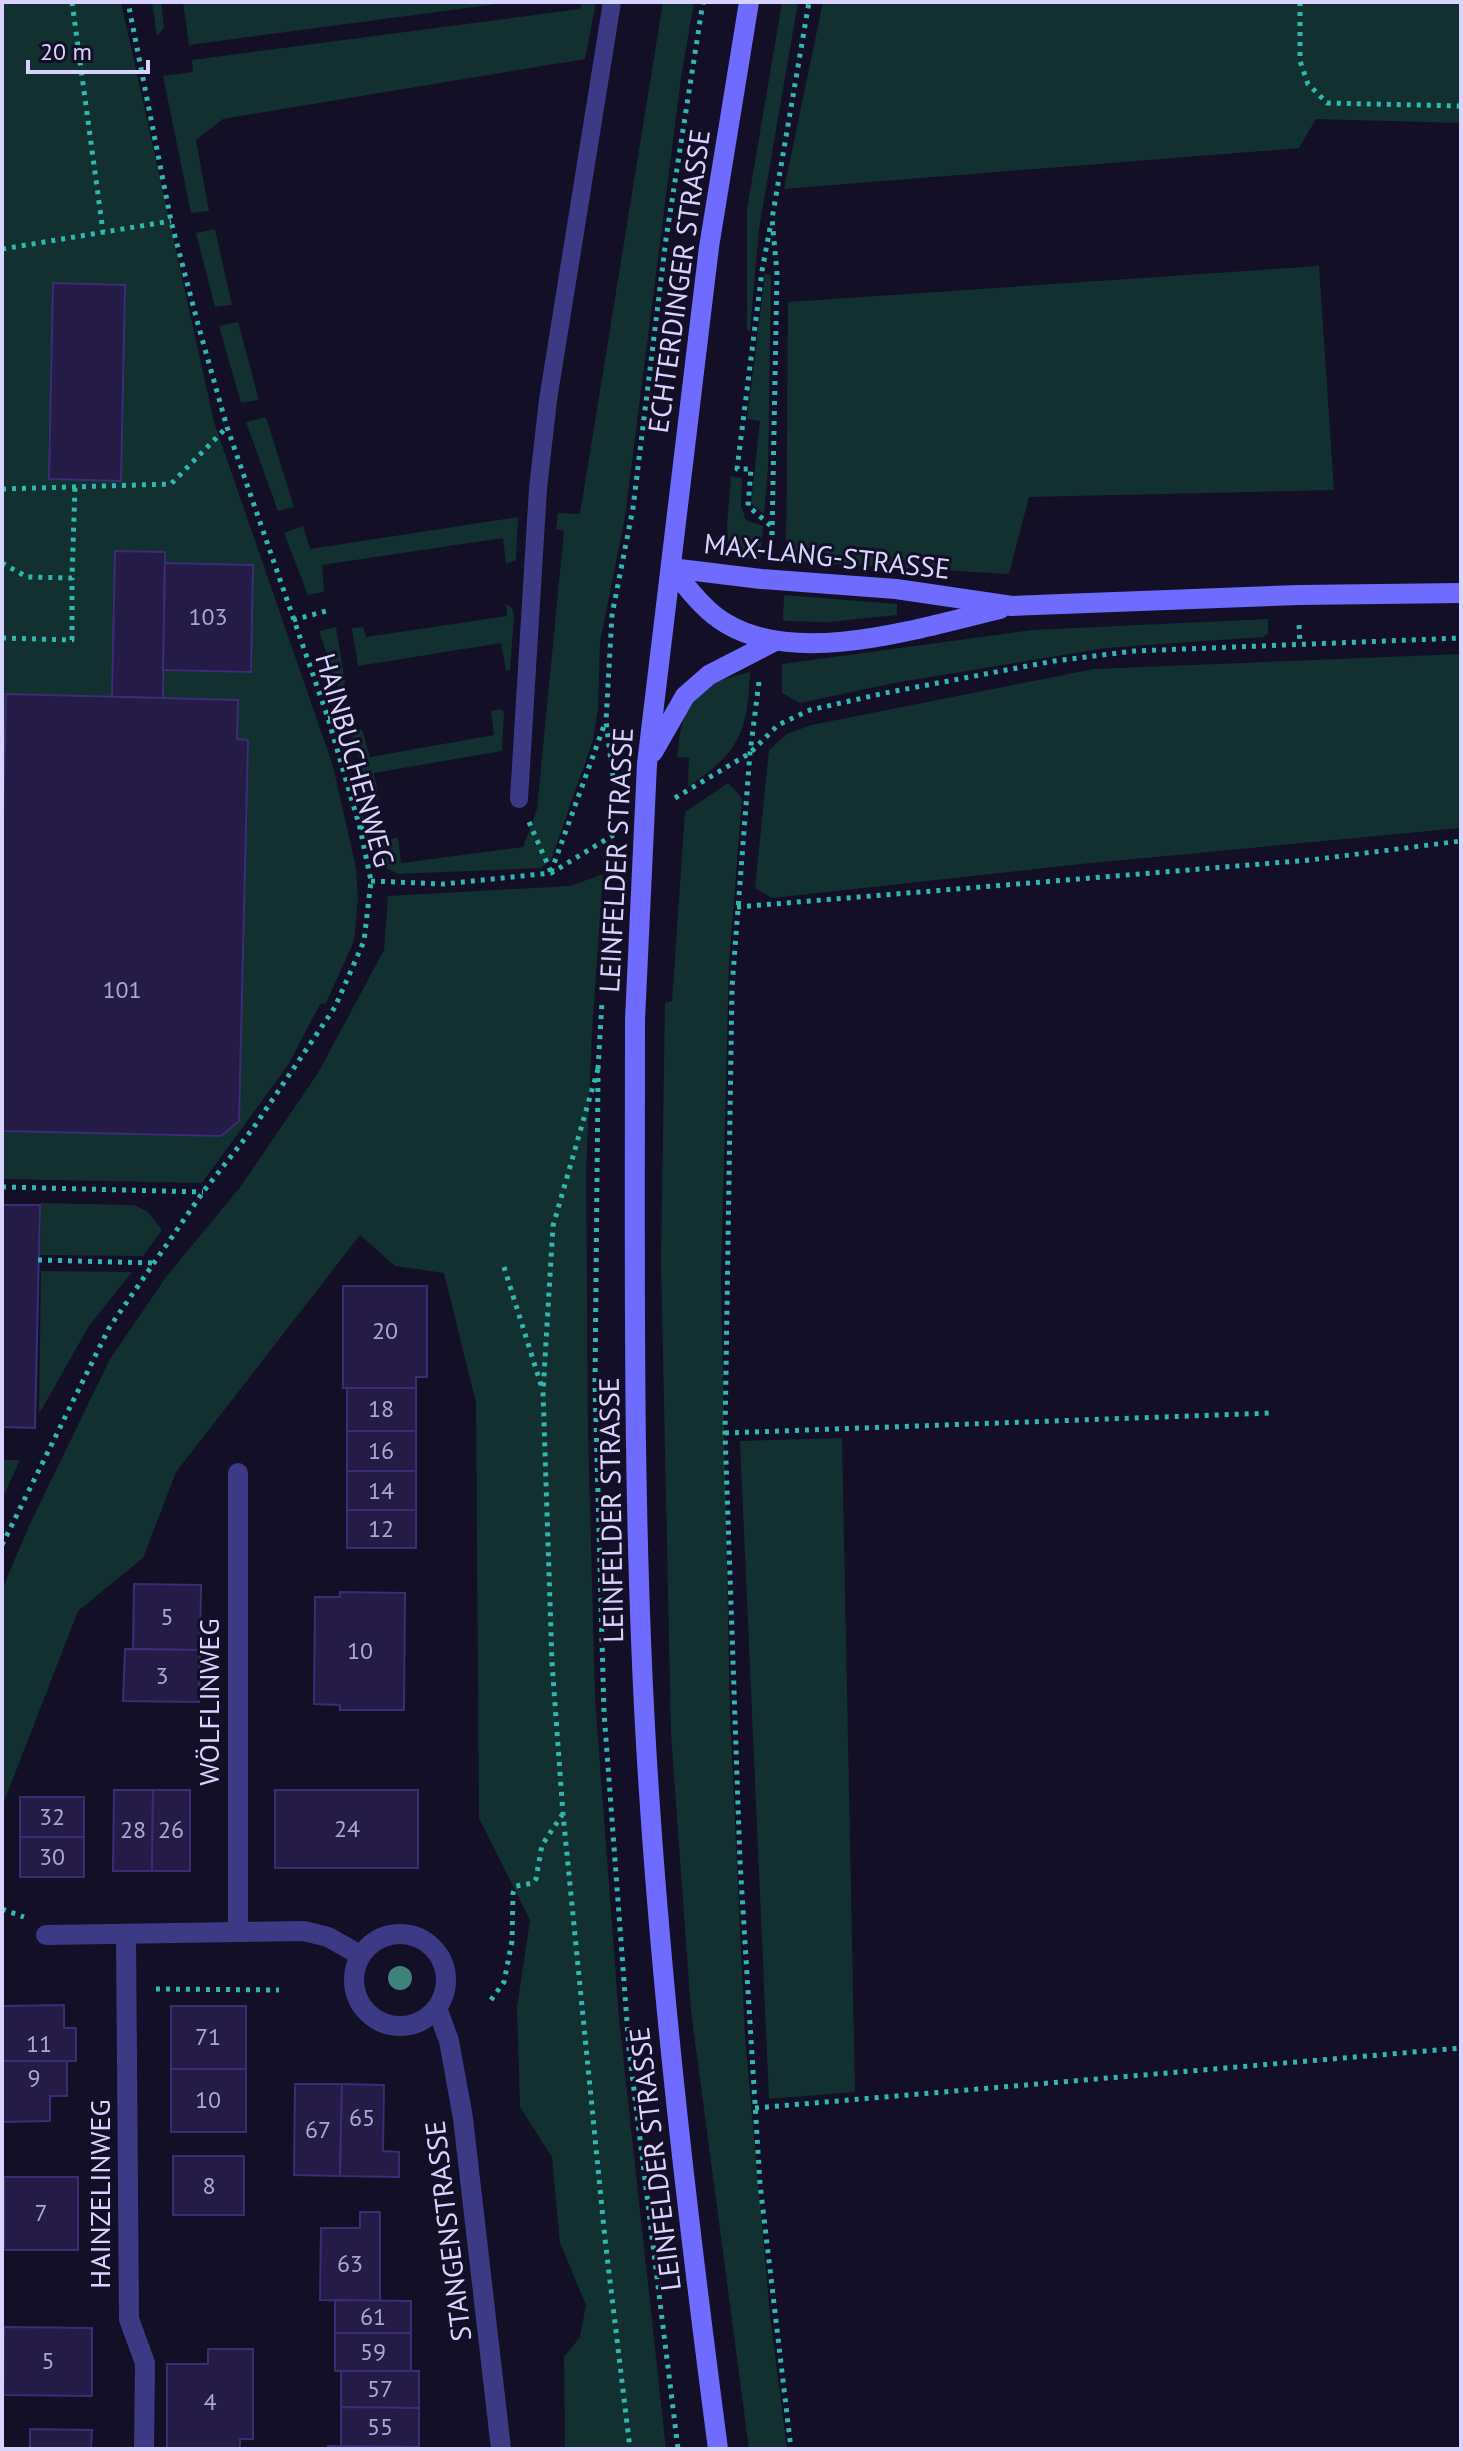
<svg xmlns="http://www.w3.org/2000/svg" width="1463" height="2451" viewBox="0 0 1463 2451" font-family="'PT Sans',sans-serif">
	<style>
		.green { fill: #12302f }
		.building { fill: #241b47; stroke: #3b2d73; stroke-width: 2 }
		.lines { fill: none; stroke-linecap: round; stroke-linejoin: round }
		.path { stroke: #2fb8b0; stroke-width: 5; stroke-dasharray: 4 6; stroke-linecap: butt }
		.service { stroke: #3d3a85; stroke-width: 18 }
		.minor { stroke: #3d3a85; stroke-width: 20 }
		.secondary { stroke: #6f6bff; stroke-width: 20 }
		.path-bridge { stroke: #2fb8b0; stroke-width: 5; stroke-dasharray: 4 6; stroke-linecap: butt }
		.secondary-bridge { stroke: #6f6bff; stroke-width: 20 }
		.tree { fill: #3d827b }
		.labels { text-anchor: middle; stroke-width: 6; stroke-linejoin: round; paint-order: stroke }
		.number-label { font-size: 24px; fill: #aca6d1 }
		.street-label { font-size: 28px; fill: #d9d4ff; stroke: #130f26 }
	</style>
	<rect width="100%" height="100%" fill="#130f26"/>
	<!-- green -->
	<g class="green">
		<polygon points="2,2 121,2 214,422 333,766 356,868 358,897 354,941 326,1003 320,1004 288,1065 202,1183 2,1179"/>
		<polygon points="152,2 161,2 164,27 157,37"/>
		<polygon points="183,2 512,2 189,45"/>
		<polygon points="582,2 596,2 585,59 223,119 196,140 209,211 191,213 163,76 193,72 192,60 580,9"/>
		<polygon points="663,2 694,2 681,78 625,517 600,642 598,708 593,740 551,860 541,868 398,874 385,867 380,851 381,842 398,837 401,863 523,847 537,809 564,531 556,529 558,513 580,514"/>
		<polygon points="782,2 798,2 759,229 750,331 747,331 747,209"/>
		<polygon points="823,2 1461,2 1461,123 1316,119 1299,148 784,189"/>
		<polygon points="215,229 232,305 215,307 196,233"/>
		<polygon points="1319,266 1334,490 1029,497 1009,574 786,561 788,302"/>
		<polygon points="765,274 771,275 768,468 764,514 751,503 760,421 747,419"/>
		<polygon points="238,322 259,400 241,403 219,326"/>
		<polygon points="266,417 294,507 278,511 246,422"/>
		<polygon points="731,476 742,478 741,506 746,520 763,526 760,562 745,557 728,541 727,525"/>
		<polygon points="518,517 516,560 506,564 503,538 322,565 324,592 308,595 284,533 303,526 310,549"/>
		<polygon points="784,595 897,604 897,615 828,622 783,621"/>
		<polygon points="506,604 512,608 514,615 510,670 506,671 501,643 358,666 352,628 363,627 366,637 507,616"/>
		<polygon points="1268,619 1268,634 1263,637 1106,648 894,683 800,703 782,693 782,664 1032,630"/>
		<polygon points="336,627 347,696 341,698 319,631"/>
		<polygon points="1461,654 1461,828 1081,864 772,898 755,888 769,750 787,734 811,725 1094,669"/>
		<path d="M 750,672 C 747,734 740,751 688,787 L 689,758 L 677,757 C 680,732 683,702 706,687 C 718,679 737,676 750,672 Z"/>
		<polygon points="500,709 504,712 502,751 374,773 379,799 371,801 351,732 362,729 370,757 494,735 491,711"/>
		<polygon points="728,783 742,798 729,964 721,1278 730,1713 745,2037 770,2315 787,2449 749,2449 691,2011 671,1734 661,1261 665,1003 672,1001 685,812"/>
		<polygon points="603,874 592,1032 586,1171 588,1429 595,1698 619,2018 666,2449 565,2449 564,2357 580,2337 586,2305 560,2243 552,2157 520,2107 517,2007 530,1920 479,1818 476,1403 444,1273 395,1266 360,1235 176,1472 143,1558 78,1611 2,1807 2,1590 28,1528 110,1359 166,1277 241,1186 318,1073 384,950 388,896 570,886"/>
		<polygon points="41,1203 134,1205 148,1212 162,1230 143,1256 40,1255"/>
		<polygon points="41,1271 132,1272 89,1326 39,1414"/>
		<polygon points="842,1438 855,2092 769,2099 740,1441"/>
		<polygon points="2,1460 20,1460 2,1499"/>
	</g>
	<!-- building -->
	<g class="building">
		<polygon points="53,283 125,285 121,481 49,479"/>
		<polygon points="115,551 165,552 163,698 112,697"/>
		<polygon points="165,563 253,565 251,672 163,670"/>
		<polygon points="6,694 238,700 237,739 248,740 239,1121 221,1136 2,1131 2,858"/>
		<polygon points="2,1205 40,1205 35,1428 2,1427"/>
		<polygon points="343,1286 427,1286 427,1377 416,1377 416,1388 343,1388"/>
		<rect x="347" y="1388" width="69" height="43"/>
		<rect x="347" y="1431" width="69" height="40"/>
		<rect x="347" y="1471" width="69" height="39"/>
		<rect x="347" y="1510" width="69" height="38"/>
		<polygon points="134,1584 201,1585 200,1650 133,1649"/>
		<polygon points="340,1592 405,1593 404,1710 340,1710 340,1705 314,1704 315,1597 340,1597"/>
		<polygon points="125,1649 200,1650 199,1702 123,1701"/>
		<polygon points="114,1790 153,1790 152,1871 113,1871"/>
		<polygon points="153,1790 190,1790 190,1871 152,1871"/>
		<rect x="275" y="1790" width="143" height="78"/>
		<rect x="20" y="1797" width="64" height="40"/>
		<rect x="20" y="1837" width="64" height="40"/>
		<polygon points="64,2005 64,2028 76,2028 76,2061 2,2061 2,2006"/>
		<rect x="171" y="2006" width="75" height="63"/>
		<polygon points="2,2061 67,2061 67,2096 50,2096 50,2121 2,2122"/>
		<rect x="171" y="2069" width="75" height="63"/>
		<polygon points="295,2084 342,2084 340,2176 294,2175"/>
		<polygon points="342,2084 384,2085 383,2151 399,2152 399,2177 340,2176"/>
		<rect x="173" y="2156" width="71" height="59"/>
		<rect x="4" y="2177" width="74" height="73"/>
		<polygon points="360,2212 380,2212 380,2301 320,2300 321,2228 360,2228"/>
		<polygon points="335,2300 411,2301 411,2333 335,2333"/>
		<polygon points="4,2327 92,2328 92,2396 3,2395"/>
		<rect x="335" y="2333" width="76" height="38"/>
		<polygon points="208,2349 253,2349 253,2439 240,2439 240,2449 167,2449 167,2364 208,2364"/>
		<polygon points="341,2371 419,2371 419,2408 341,2407"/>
		<polygon points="341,2407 419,2408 419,2447 341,2446"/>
		<polygon points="30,2429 92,2430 91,2449 30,2449"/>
		<polygon points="328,2446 407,2447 407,2449 328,2449"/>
	</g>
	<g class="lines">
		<!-- path -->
		<g class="path">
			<polyline points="72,2 103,232"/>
			<polyline points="1300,2 1300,61 1308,84 1327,103 1461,106"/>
			<polyline points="770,228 762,271 737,469 751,469 748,506 771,526"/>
			<polyline points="2,249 171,221"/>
			<polyline points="2,489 171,484 227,427"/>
			<polyline points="772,535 777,273 772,219 809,2"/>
			<polyline points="2,563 27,577 72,578 75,487"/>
			<polyline points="293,620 326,611"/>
			<polyline points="1299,625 1300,644"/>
			<polyline points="2,638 72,640 72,578"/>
			<polyline points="759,682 750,753 732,987 725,1433 740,1862 760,2184 791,2449"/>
			<polyline points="328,718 347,716"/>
			<polyline points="613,777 606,721 612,615 633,508 666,239 703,2"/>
			<polyline points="675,798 750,753 778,725 810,710 885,693 1054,661 1134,651 1461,638"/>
			<polyline points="529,822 551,872"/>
			<polyline points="360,828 377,822"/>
			<polyline points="551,872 605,723"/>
			<polyline points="371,881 444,884 551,873 615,834"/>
			<polyline points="737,907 1310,860 1461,841"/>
			<polyline points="598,1069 553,1226 543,1392 552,1663 563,1814 605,2239 630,2449"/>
			<polyline points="598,1078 595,1384 604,1712 629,2049 678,2449"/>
			<polyline points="2,1187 203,1192"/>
			<polyline points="38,1260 154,1263"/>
			<polyline points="504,1267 542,1388"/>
			<polyline points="725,1433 1272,1413"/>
			<polyline points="2,1545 109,1328 203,1192 254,1127 335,1007 364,941 371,881 360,828 328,718 227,427 199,328 171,221 128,2"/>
			<polyline points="2,1909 24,1917"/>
			<polyline points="156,1989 279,1990"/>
			<polyline points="491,2000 504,1982 512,1941 513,1893 516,1886 533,1883 536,1879 542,1845 562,1815"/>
			<polyline points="755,2108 1461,2048"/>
		</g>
		<!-- service -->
		<polyline class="service" points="519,799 538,488 548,400 612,2"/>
		<!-- minor -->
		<g class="minor">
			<polyline points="238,1473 238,1931"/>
			<circle cx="400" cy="1980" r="46"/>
			<polyline points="46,1935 304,1931 328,1937 360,1955"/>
			<polyline points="126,1935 129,2319 145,2363 144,2449"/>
			<polyline points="437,2008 449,2041 463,2118 501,2449"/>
		</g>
		<!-- secondary -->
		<g class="secondary">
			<polyline points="671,568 761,579 896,589 1012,606 1299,595 1461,593"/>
			<path d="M 671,568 C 688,588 704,611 727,624 C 800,667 923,627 1000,609"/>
			<polyline points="653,752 685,696 709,675 773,642"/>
			<polyline points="647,764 709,247 749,2"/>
			<path d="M 635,1020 C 635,1267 632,1515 647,1761 C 661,1991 688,2221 718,2449"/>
		</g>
		<!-- path-bridge -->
		<polyline class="path-bridge" points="598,1069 602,1002"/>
		<!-- secondary-bridge -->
		<polyline class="secondary-bridge" points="635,1020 647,764"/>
	</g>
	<!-- trees -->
	<circle class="tree" cx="400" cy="1978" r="12"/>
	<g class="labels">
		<!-- number labels -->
		<g class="number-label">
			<text x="208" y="625">103</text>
			<text x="122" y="998">101</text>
			<text x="385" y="1339">20</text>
			<text x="381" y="1417">18</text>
			<text x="381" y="1459">16</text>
			<text x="381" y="1499">14</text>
			<text x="381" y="1537">12</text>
			<text x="167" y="1625">5</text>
			<text x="360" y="1659">10</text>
			<text x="162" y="1684">3</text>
			<text x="52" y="1825">32</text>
			<text x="347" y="1837">24</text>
			<text x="133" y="1838">28</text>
			<text x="171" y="1838">26</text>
			<text x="52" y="1865">30</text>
			<text x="208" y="2045">71</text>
			<text x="39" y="2052">11</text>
			<text x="34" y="2086">9</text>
			<text x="208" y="2108">10</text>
			<text x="362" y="2126">65</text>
			<text x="318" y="2138">67</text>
			<text x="209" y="2194">8</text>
			<text x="41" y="2221">7</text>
			<text x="350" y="2272">63</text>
			<text x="373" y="2325">61</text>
			<text x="373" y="2360">59</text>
			<text x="48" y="2369">5</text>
			<text x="380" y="2397">57</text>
			<text x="210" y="2410">4</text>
			<text x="380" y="2435">55</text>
		</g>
		<!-- street labels -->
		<g class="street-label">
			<text transform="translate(679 281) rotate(-82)" y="10">ECHTERDINGER STRASSE</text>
			<text transform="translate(827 556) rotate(6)" y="10">MAX-LANG-STRASSE</text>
			<text transform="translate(355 760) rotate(74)" y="10">HAINBUCHENWEG</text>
			<text transform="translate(616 860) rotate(-87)" y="10">LEINFELDER STRASSE</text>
			<text transform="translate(611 1510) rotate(-91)" y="10">LEINFELDER STRASSE</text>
			<text transform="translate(209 1702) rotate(-90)" y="10">WÖLFLINWEG</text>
			<text transform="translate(655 2159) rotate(-97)" y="10">LEINFELDER STRASSE</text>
			<text transform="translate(100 2194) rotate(-90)" y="10">HAINZELINWEG</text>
			<text transform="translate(448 2231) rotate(-97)" y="10">STANGENSTRASSE</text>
		</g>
	</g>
	<!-- border -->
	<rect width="1463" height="2451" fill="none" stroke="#d9d4ff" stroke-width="8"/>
	<!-- scale -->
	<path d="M28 60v12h120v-12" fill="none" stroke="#d9d4ff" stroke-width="4"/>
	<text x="40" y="60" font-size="24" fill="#d9d4ff" stroke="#130f26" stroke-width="6" paint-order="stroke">20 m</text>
</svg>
